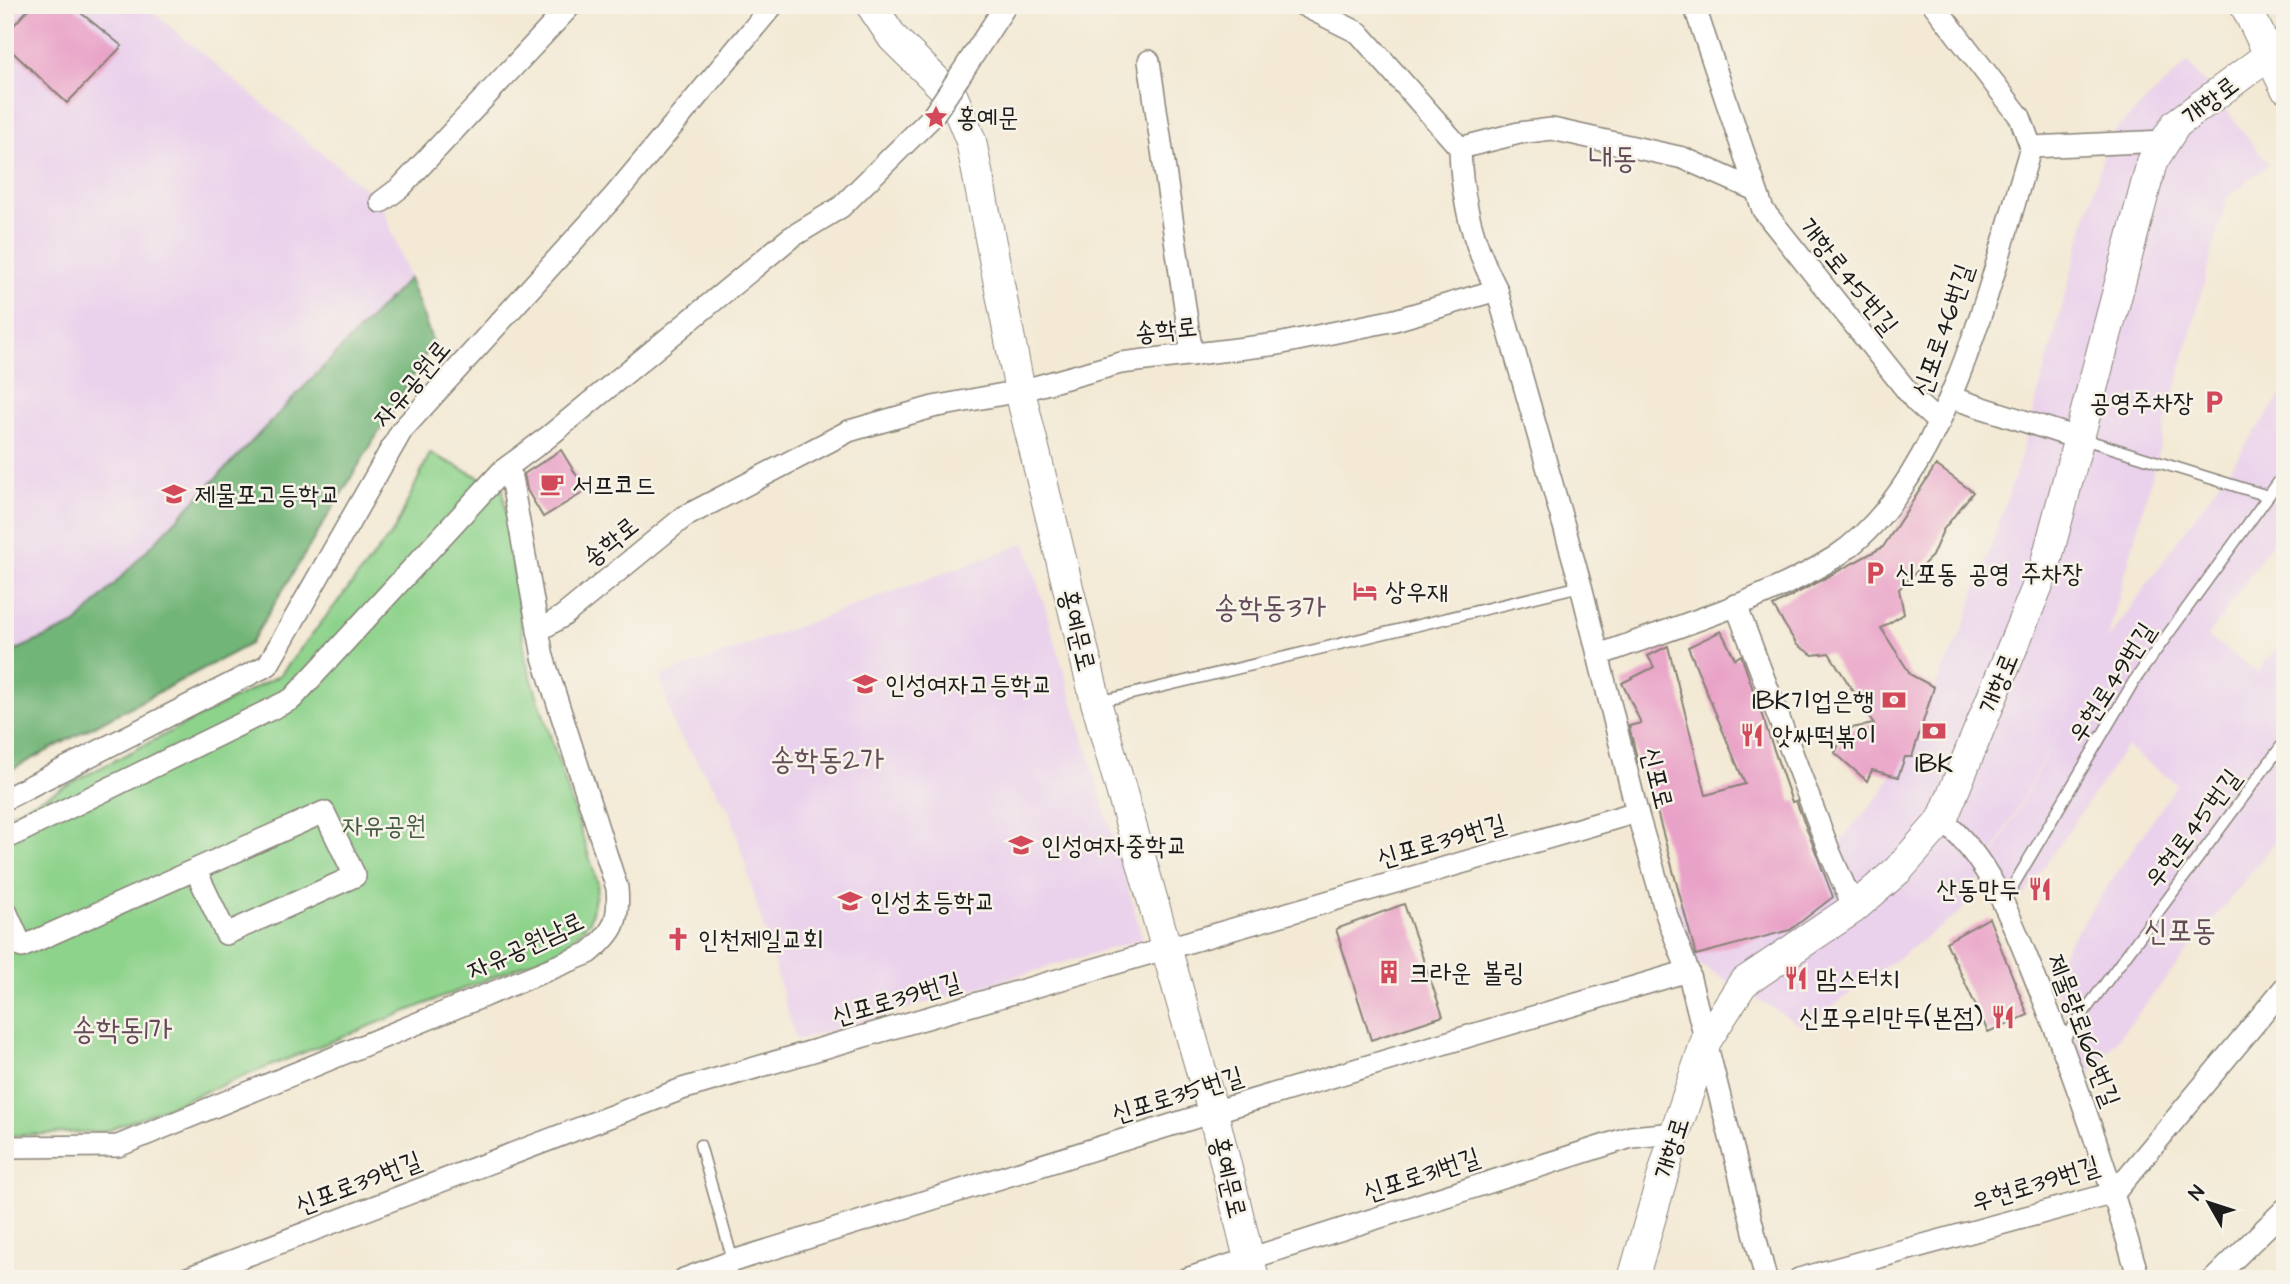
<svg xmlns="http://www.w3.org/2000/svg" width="2290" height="1284" viewBox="0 0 2290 1284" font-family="'Architects Daughter','Poor Story',sans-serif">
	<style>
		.built { fill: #ead1ec }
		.green { fill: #8ed38c; stroke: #557854; stroke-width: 2 }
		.forest { fill: #72b578; stroke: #47684a; stroke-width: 2 }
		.building { fill: #e9a2c7 }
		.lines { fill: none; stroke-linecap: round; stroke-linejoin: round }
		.lane-casing { stroke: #888278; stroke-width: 13 }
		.street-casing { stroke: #888278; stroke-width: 24 }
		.secondary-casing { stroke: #888278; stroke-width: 32 }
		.lane { stroke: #fff; stroke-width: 10 }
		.street { stroke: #fff; stroke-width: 21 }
		.secondary { stroke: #fff; stroke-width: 30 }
		.street-bridge-casing { stroke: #888278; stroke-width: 24; stroke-linecap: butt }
		.street-bridge { stroke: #fff; stroke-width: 21 }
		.labels { text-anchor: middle; stroke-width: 5; stroke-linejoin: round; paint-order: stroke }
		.street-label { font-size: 26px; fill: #1c1c1c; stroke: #f7f3e8 }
		.poi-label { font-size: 26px; fill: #1c1c1c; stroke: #f7f3e8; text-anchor: start }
		.park-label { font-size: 26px; fill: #445c43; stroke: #f7f3e8 }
		.quarter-label { font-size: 30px; fill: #644b58; stroke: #f7f3e8 }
	</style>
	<rect width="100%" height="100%" fill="#f7f3e8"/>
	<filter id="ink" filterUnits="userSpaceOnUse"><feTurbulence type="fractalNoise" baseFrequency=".0143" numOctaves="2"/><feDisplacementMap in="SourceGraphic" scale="14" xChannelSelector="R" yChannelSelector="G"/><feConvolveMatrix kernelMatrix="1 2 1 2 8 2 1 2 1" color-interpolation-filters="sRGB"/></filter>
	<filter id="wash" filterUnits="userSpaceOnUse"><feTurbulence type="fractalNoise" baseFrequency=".00686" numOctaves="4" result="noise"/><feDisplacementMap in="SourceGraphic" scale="28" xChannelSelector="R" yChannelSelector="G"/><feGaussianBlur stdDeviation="1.57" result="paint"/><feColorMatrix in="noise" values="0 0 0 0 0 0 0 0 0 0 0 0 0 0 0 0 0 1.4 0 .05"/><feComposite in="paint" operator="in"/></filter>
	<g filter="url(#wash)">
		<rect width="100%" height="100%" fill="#f3e9d4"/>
		<!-- built -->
		<g class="built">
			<polygon points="5,5 144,5 381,202 433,343 250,644 5,773"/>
			<polygon points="2188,62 2269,164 2227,198 2107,641 2285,390 2285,523 2208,637 2258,672 2285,636 2285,847 2276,841 2089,1075 2049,972 2177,784 2126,747 2021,900 1991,861 2097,658 1963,910 1804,1027 1693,961 1676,903 1830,853 1883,791 1962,631 2019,463 2109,136"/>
			<polygon points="1026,543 1143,939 796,1041 730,811 674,727 660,677"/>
		</g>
		<!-- green -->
		<polygon class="green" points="430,453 503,489 526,661 598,884 590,921 563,949 107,1131 5,1136 5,817 280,675 395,529"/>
		<!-- forest -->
		<polygon class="forest" points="409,278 433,343 250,644 5,773 5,655 76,624"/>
		<g id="blocks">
			<!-- building -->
			<g class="building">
				<polygon points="32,5 71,5 122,46 67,103 5,45 5,35"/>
				<polygon points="561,450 586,491 543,517 527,490 524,474"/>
				<polygon points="1936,465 1973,492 1943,530 1932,556 1899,589 1904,614 1881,628 1911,675 1934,687 1912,757 1905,757 1898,777 1872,770 1867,781 1835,753 1846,729 1874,724 1829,653 1813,655 1797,645 1773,606 1883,547"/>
				<polygon points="1721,631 1735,659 1741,655 1792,802 1796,801 1833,897 1790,930 1696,955 1643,760 1638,762 1629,726 1641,723 1622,683 1654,667 1648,656 1668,646 1706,795 1745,784 1688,647"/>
				<polygon points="1404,904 1443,1016 1371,1040 1336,929"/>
				<polygon points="1989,918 2028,1015 1988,1032 1946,942"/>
			</g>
		</g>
	</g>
	<g filter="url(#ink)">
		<use href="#blocks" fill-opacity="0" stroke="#888278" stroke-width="2"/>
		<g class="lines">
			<!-- lane casing -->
			<g class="lane-casing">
				<g id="lane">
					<polyline points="2080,438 2268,496"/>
					<polyline points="1098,702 1581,586"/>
					<polyline points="2004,901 2134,681 2285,473"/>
					<polyline points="2061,1043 2285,741"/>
					<polyline points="700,1145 733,1261"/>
				</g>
			</g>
			<!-- street casing -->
			<g class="street-casing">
				<g id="street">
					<path d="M 1303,5 L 1359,33 L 1460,148 C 1461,199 1473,245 1497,290 L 1581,586 L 1637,812 L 1667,916 L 1688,971 L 1766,1279"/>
					<polyline points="1694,5 1763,210 1916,402 1939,423"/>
					<polyline points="1934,5 2020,117 2031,147"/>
					<polyline points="1149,61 1192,355"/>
					<polyline points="959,77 1006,5"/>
					<polyline points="2031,147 2165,141"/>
					<polyline points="1460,148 1519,133 1552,129 1683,158 1753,189"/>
					<polyline points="381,202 401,187 571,5"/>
					<polyline points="1952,398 2077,438"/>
					<polyline points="1736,605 1830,853 1854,908"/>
					<polyline points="538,631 563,616 684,517 849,431 933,407 1020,391 1121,363 1278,344 1395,320 1497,290"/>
					<path d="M 1599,655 C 1677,626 1764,602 1835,557 C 1947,484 1993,270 2031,147"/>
					<polyline points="5,799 268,665 402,430 615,195 773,5"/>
					<path d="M 1942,820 C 1993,862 2015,929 2039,988 C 2078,1083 2110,1180 2139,1279"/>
					<polyline points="5,839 292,699 502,471 548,437 790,238 841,207 932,117"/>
					<polyline points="5,909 22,947 324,812 355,876 226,934 196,871"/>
					<path d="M 5,1147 L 118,1146 L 589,953 C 614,932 620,921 617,888 L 543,657 L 509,466"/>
					<polyline points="185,1279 682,1089 1637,812"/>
					<polyline points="684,1279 733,1261 1213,1112 1688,971"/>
					<polyline points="1186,1279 1631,1137 1675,1133"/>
					<polyline points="1799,1279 2114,1193 2285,987"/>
					<polyline points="2214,1279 2285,1209"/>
				</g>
			</g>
			<!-- secondary casing -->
			<g class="secondary-casing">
				<g id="secondary">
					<polyline points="871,5 893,38 953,97 971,141 1020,391 1096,702 1213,1112 1254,1279"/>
					<polyline points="2245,5 2285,87"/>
					<polyline points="1633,1279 1675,1133 1706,1041 1743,983 1854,908 1898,870 1942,820 2044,570 2152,162 2176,124 2285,43"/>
				</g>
			</g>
			<!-- lane -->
			<use href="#lane" class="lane"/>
			<!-- street -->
			<use href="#street" class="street"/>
			<!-- secondary -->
			<use href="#secondary" class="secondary"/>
			<!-- street-bridge casing -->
			<g class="street-bridge-casing">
				<polyline id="street-bridge" points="932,117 959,77"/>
			</g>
			<!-- street-bridge -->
			<use href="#street-bridge" class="street-bridge"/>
		</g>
	</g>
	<!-- icons -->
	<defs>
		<g id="sight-bare" transform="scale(1.89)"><path d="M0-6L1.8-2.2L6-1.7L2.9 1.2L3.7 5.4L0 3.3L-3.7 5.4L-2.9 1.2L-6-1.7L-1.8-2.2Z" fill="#d1495b" stroke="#f7f3e8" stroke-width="2.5" paint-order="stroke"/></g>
		<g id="parking-bare" transform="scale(1.89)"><path d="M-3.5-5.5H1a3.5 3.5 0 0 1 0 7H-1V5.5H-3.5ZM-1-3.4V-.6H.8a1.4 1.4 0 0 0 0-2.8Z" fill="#d1495b" stroke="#f7f3e8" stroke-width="2.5" paint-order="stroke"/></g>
		<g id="cafe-bare" transform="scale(1.89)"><path d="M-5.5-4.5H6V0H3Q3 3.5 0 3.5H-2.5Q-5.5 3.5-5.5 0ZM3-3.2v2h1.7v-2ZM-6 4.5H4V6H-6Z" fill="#d1495b" stroke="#f7f3e8" stroke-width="2.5" paint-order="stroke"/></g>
		<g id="school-bare" transform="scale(1.89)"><path d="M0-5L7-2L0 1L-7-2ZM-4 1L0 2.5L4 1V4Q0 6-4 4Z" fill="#d1495b" stroke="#f7f3e8" stroke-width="2.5" paint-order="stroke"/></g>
		<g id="hotel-bare" transform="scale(1.89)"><path d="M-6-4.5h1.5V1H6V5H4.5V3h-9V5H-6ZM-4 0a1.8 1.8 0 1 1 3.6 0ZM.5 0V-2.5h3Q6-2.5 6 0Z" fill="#d1495b" stroke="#f7f3e8" stroke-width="2.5" paint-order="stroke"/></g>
		<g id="bank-bare" transform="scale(1.89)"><path d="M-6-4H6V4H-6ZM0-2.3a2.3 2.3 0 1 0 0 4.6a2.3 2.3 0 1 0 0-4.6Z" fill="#d1495b" stroke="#f7f3e8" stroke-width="2.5" paint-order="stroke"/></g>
		<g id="restaurant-bare" transform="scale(1.89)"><path d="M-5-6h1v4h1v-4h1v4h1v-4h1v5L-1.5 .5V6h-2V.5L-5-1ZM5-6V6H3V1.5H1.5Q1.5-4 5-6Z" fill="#d1495b" stroke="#f7f3e8" stroke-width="2.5" paint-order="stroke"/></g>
		<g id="church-bare" transform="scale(1.89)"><path d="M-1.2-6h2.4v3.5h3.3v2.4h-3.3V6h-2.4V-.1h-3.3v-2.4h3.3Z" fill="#d1495b" stroke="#f7f3e8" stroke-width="2.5" paint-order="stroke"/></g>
		<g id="building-bare" transform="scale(1.89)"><path d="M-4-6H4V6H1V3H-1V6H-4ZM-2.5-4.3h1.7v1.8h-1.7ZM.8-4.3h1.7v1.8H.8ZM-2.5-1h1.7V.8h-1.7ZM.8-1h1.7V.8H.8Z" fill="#d1495b" stroke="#f7f3e8" stroke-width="2.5" paint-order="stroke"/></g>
	</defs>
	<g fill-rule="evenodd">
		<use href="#sight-bare" x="936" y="117"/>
		<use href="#parking-bare" x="2214" y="402"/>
		<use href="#cafe-bare" x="552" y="484"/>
		<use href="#school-bare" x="174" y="494"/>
		<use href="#parking-bare" x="1875" y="573"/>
		<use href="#hotel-bare" x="1365" y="591"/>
		<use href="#school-bare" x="865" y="684"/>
		<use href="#bank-bare" x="1894" y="700"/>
		<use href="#bank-bare" x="1934" y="731"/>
		<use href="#restaurant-bare" x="1752" y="735"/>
		<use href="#school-bare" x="1021" y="845"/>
		<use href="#restaurant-bare" x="2040" y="889"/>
		<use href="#school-bare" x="850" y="901"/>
		<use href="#church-bare" x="678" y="939"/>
		<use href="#building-bare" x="1389" y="972"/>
		<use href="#restaurant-bare" x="1796" y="978"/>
		<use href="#restaurant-bare" x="2003" y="1017"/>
	</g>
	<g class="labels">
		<!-- street labels -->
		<g class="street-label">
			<text transform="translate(2210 100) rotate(-38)" y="9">개항로</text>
			<text transform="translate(1849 276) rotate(51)" y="9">개항로45번길</text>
			<text transform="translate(1166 329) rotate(-6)" y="9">송학로</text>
			<text transform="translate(1942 330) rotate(-71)" y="9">신포로46번길</text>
			<text transform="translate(411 383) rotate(-50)" y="9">자유공원로</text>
			<text transform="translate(610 541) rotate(-39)" y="9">송학로</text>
			<text transform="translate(1078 630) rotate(76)" y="9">홍예문로</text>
			<text transform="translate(2111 682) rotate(-57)" y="9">우현로49번길</text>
			<text transform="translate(1998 683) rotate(-68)" y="9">개항로</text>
			<text transform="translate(1658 778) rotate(76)" y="9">신포로</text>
			<text transform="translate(2192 828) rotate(-53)" y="9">우현로45번길</text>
			<text transform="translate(1441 840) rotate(-16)" y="9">신포로39번길</text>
			<text transform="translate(525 945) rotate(-25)" y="9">자유공원남로</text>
			<text transform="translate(896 998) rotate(-16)" y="9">신포로39번길</text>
			<text transform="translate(2084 1030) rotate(69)" y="9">제물량로166번길</text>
			<text transform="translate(1177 1094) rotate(-17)" y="9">신포로35번길</text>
			<text transform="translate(1671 1148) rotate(-73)" y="9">개항로</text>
			<text transform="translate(1421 1174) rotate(-18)" y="9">신포로31번길</text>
			<text transform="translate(1229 1177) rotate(76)" y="9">홍예문로</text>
			<text transform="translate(358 1182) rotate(-21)" y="9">신포로39번길</text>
			<text transform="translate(2035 1183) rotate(-17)" y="9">우현로39번길</text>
		</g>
		<!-- poi labels -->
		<g class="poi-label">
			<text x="956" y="126">홍예문</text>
			<text x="2194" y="411" text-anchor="end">공영주차장</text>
			<text x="572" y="493">서프코드</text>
			<text x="194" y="503">제물포고등학교</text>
			<text x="1895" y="582">신포동 공영 주차장</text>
			<text x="1385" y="600">상우재</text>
			<text x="885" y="693">인성여자고등학교</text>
			<text x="1874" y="709" text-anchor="end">IBK기업은행</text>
			<text x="1772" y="744">앗싸떡볶이</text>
			<text x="1934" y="772" text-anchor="middle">IBK</text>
			<text x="1041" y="854">인성여자중학교</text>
			<text x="2020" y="898" text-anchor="end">산동만두</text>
			<text x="870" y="910">인성초등학교</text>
			<text x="698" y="948">인천제일교회</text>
			<text x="1409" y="981">크라운 볼링</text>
			<text x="1816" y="987">맘스터치</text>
			<text x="1983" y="1026" text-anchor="end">신포우리만두(본점)</text>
		</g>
		<!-- park labels -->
		<g class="park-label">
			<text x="384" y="834">자유공원</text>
		</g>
		<!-- quarter labels -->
		<g class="quarter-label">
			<text x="1613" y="168">내동</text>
			<text x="1270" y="617">송학동3가</text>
			<text x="827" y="769">송학동2가</text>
			<text x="2180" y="940">신포동</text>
			<text x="122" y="1039">송학동1가</text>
		</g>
	</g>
	<!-- margin -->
	<rect width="2290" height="1284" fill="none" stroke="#f7f3e8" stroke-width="28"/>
	<!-- north arrow -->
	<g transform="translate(2209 1203) rotate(309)" stroke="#f7f3e8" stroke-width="5" paint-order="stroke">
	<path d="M0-5L12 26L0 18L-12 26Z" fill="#1c1c1c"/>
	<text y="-10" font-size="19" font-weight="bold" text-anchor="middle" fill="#1c1c1c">N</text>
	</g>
</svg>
